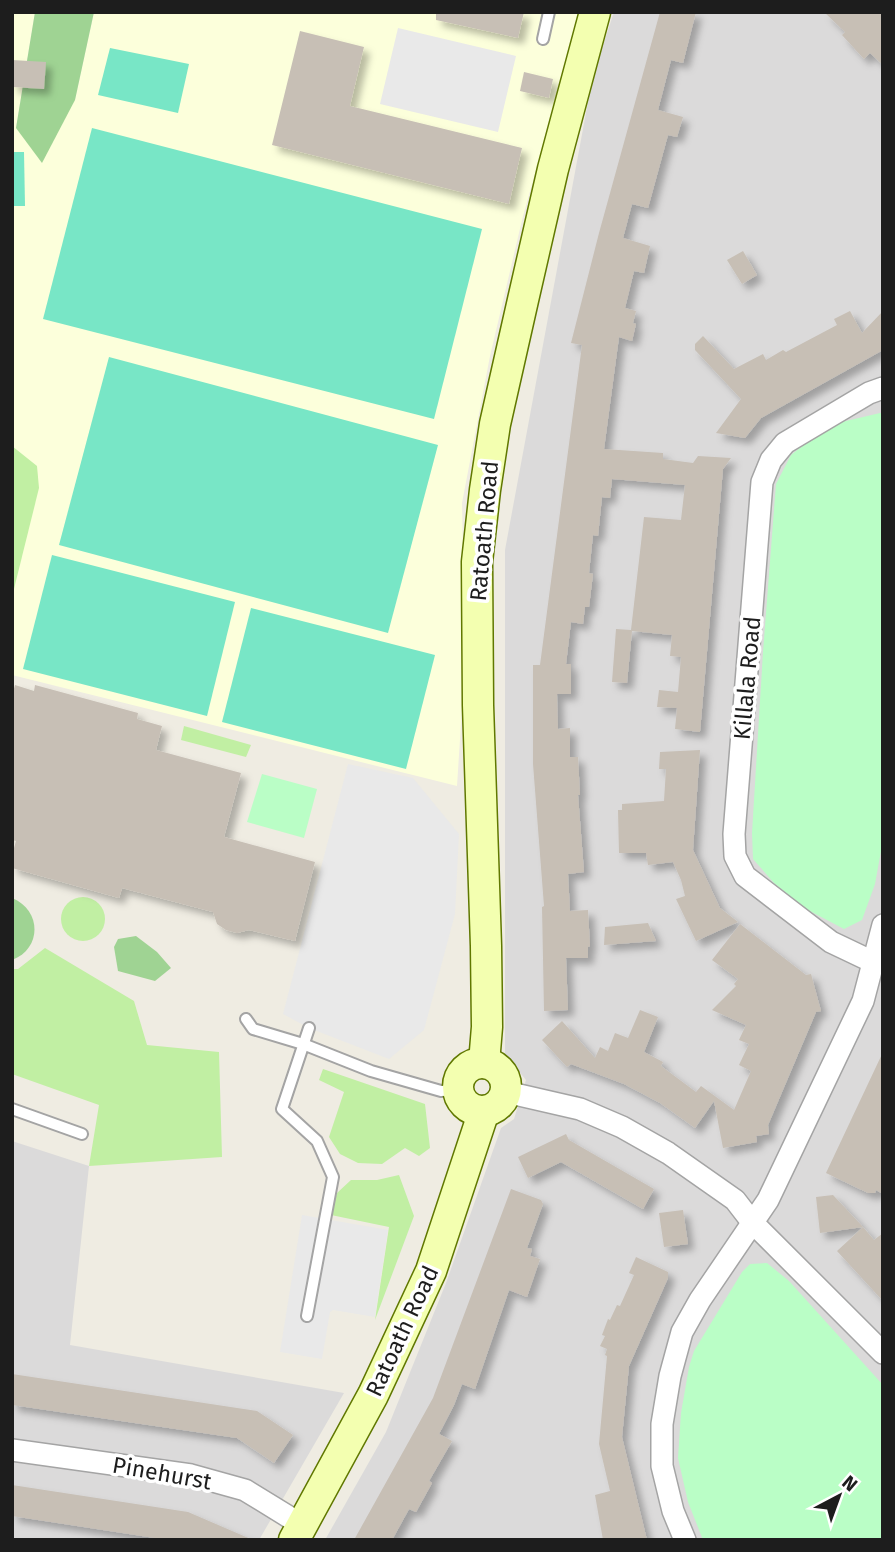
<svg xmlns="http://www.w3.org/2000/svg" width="895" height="1552" viewBox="0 0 895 1552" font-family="'Fira Sans',sans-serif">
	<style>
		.residential { fill: #dbdada }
		.education { fill: #fcffdb }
		.grass { fill: #c1efa3 }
		.forest { fill: #9fd393 }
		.park { fill: #bafec6 }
		.pitch { fill: #78e6c6 }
		.parking { fill: #e9e9e9 }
		.building { fill: #c7bfb5; filter: url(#shadow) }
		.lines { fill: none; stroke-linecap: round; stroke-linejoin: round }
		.lane-casing { stroke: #a4a4a4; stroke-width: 14 }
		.street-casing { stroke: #a4a4a4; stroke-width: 24 }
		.secondary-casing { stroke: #607800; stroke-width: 33 }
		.lane { stroke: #fff; stroke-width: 10 }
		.street { stroke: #fff; stroke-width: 21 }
		.secondary { stroke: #f3ffb0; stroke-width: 30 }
		.labels { text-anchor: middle; stroke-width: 7; stroke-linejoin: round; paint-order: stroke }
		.street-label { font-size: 23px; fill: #1d1d1d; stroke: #fff }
	</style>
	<defs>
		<filter id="shadow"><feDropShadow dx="6" dy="6" stdDeviation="3.5" flood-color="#0004"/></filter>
	</defs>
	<rect width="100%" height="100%" fill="#efece2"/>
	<!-- residential -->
	<g class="residential">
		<polygon points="614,12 883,12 883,1540 325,1540 386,1432 446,1283 501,1128 514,1119 526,1080 505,1054 505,550 593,75"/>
		<polygon points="12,1141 89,1166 70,1345 344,1393 259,1540 12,1540"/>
	</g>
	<!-- education -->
	<polygon class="education" points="12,12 35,12 16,128 75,100 94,12 581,12 523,216 490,356 462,503 465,662 457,786 12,675"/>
	<!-- grass -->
	<g class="grass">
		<polygon points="12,446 37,466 39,488 12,597"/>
		<polygon points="184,726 251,745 246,757 181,740"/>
		<circle cx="83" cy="919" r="22"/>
		<polygon points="45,948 134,1001 147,1045 219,1052 222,1157 89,1166 99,1105 12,1074 12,969 18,969"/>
		<polygon points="323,1069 425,1104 430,1148 419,1156 405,1148 382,1164 358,1163 340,1154 329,1137 344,1092 319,1080"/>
		<polygon points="399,1175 414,1216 375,1320 389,1227 331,1215 337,1193 351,1180 377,1180"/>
	</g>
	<!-- forest -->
	<g class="forest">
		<polygon points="35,12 94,12 75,100 42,163 16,128"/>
		<path d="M 12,898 C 42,910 42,949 12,960 Z"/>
		<polygon points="136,936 157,952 171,968 155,981 118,971 114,947 118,939"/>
	</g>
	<!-- park -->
	<g class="park">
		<polygon points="880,413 883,414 883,840 875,884 862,920 844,929 806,909 774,883 753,859 752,833 763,652 776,484 791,455 829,425"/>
		<polygon points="262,774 317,789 304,838 247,822"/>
		<polygon points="767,1263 789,1281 883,1385 883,1540 703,1540 688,1502 678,1458 681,1413 689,1367 694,1351 742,1272 750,1264"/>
	</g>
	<!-- pitch -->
	<g class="pitch">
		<polygon points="110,48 189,64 178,113 98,95"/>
		<polygon points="92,128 482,229 434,419 43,319"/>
		<polygon points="12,152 24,152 25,206 12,206"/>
		<polygon points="109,357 438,445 388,633 59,545"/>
		<polygon points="52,555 235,602 207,716 23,669"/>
		<polygon points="251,608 435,655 406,769 222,722"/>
	</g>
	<!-- parking -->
	<g class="parking">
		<polygon points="398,28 516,56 498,132 380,104"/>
		<polygon points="348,764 413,778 459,834 455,914 424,1030 389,1059 309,1028 283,1014"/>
		<polygon points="302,1215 388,1230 375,1317 333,1310 330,1312 322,1359 280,1352"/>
	</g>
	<!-- building -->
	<g class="building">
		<polygon points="436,12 524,12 518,38 436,20"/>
		<polygon points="660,12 696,12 683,63 671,60 658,110 683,117 677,137 668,135 648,208 632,204 623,238 650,246 644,273 634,271 625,308 636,311 633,323 636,324 632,341 619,337 604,449 663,453 663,459 693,463 698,456 731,458 723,469 700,732 675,729 677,708 657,707 659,690 678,692 681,657 670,656 672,635 632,631 627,683 612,682 616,629 631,630 644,517 681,520 685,485 612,479 610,498 602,497 598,536 593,535 589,573 593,574 589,607 585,607 583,624 571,622 566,664 571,664 571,694 557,694 558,729 570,728 570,757 578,757 580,795 578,795 584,872 568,874 570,911 588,910 590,946 588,947 588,958 566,958 568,1010 544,1011 542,907 544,906 533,764 533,665 540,665 582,345 571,343 599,233"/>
		<polygon points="824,12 883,12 883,65 870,53 864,59 842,35 845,32"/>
		<polygon points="300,31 364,47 350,106 522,148 509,204 272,145"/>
		<polygon points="12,60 46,62 44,89 12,87"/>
		<polygon points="524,72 553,79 549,98 520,91"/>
		<polygon points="743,251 757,275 742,284 727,260"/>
		<polygon points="850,311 862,333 883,311 883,350 761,418 745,438 716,433 741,399 695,350 695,344 703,336 734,369 763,354 766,360 783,350 786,352 837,325 834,319"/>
		<polygon points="15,685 34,691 35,685 138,713 137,719 162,726 156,750 241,773 224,837 315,862 295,941 249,930 237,933 226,930 217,924 213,912 122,888 119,898 12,868 12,855 16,841 12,840 12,696"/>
		<polygon points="700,750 693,850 720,908 738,922 696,941 676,899 685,896 681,880 673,862 648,865 646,853 619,853 618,810 622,810 622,804 664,801 666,769 659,769 660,752"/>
		<polygon points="648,923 656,941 604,945 605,927"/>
		<polygon points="740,924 806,975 811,974 821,1011 816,1012 768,1125 769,1134 756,1136 757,1142 723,1148 714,1101 695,1128 660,1103 624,1084 571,1064 567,1067 542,1040 562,1021 595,1058 600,1047 608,1051 615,1033 628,1038 640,1010 658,1017 644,1052 663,1062 661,1066 696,1092 701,1086 734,1110 751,1071 739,1065 749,1044 739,1040 746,1025 712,1010 736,986 734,984 738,979 712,960"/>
		<polygon points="883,1052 883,1194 876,1190 875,1193 868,1193 826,1173"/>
		<polygon points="566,1134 569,1140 654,1189 643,1209 561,1162 528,1178 518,1157"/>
		<polygon points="511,1189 541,1200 543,1204 527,1248 532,1249 530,1256 540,1259 527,1297 509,1290 475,1389 462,1384 454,1405 439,1434 452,1441 429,1481 432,1483 416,1512 409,1509 392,1540 354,1540 433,1398"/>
		<polygon points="833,1195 863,1227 820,1233 816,1197"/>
		<polygon points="683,1210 688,1244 664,1247 659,1213"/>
		<polygon points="863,1227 874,1240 883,1233 883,1301 837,1251"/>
		<polygon points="636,1257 668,1272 668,1278 629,1366 622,1437 647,1540 603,1540 595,1495 610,1491 599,1444 607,1356 605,1355 607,1349 600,1346 605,1336 602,1335 608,1319 610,1320 617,1305 620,1306 634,1275 629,1273"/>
		<polygon points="12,1374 257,1411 293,1435 274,1463 237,1438 12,1405"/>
		<polygon points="12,1485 188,1512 253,1540 168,1540 12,1516"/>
	</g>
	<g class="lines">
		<!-- lane casing -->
		<g class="lane-casing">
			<g id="lane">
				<polyline points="543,39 549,12"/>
				<polyline points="246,1019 253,1029 303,1044 371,1071 441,1091 458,1090"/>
				<polyline points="12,1109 82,1134"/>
				<polyline points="307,1316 333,1177 317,1141 282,1109 309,1028"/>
			</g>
		</g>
		<!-- street casing -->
		<g class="street-casing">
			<g id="street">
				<polyline points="873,962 831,942 745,876 735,856 734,834 762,482 771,460 785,443 869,393 883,388"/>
				<polyline points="506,1092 580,1109 622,1127 668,1153 735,1200 752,1222 883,1353"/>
				<polyline points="12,1450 191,1475 245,1490 302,1525"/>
				<polyline points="685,1540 673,1511 662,1466 662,1424 670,1376 682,1332 700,1300 768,1200 863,1001 883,925"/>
			</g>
		</g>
		<!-- secondary casing -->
		<g class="secondary-casing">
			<g id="secondary">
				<circle cx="482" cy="1087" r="24"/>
				<polyline points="484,1063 487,1027 486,946 478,705 477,562 485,490 495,424 523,300 553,169 595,12"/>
				<polyline points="294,1540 373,1395 431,1271 484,1111"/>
			</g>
		</g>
		<!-- lane -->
		<use href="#lane" class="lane"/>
		<!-- street -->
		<use href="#street" class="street"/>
		<!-- secondary -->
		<use href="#secondary" class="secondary"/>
	</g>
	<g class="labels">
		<!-- street labels -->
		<g class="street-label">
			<text transform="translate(484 531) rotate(-85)" y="8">Ratoath Road</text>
			<text transform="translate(747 678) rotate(-85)" y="8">Killala Road</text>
			<text transform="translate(402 1331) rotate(-65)" y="8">Ratoath Road</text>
			<text transform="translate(162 1473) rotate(10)" y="8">Pinehurst</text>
		</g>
	</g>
	<!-- border -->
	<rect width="895" height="1552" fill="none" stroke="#1d1d1d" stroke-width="28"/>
	<!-- north arrow -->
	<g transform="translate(839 1496) rotate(41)" stroke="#ffffff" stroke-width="5" paint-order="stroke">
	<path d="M0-5L12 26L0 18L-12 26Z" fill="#1d1d1d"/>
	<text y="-10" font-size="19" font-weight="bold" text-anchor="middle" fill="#1d1d1d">N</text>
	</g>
</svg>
